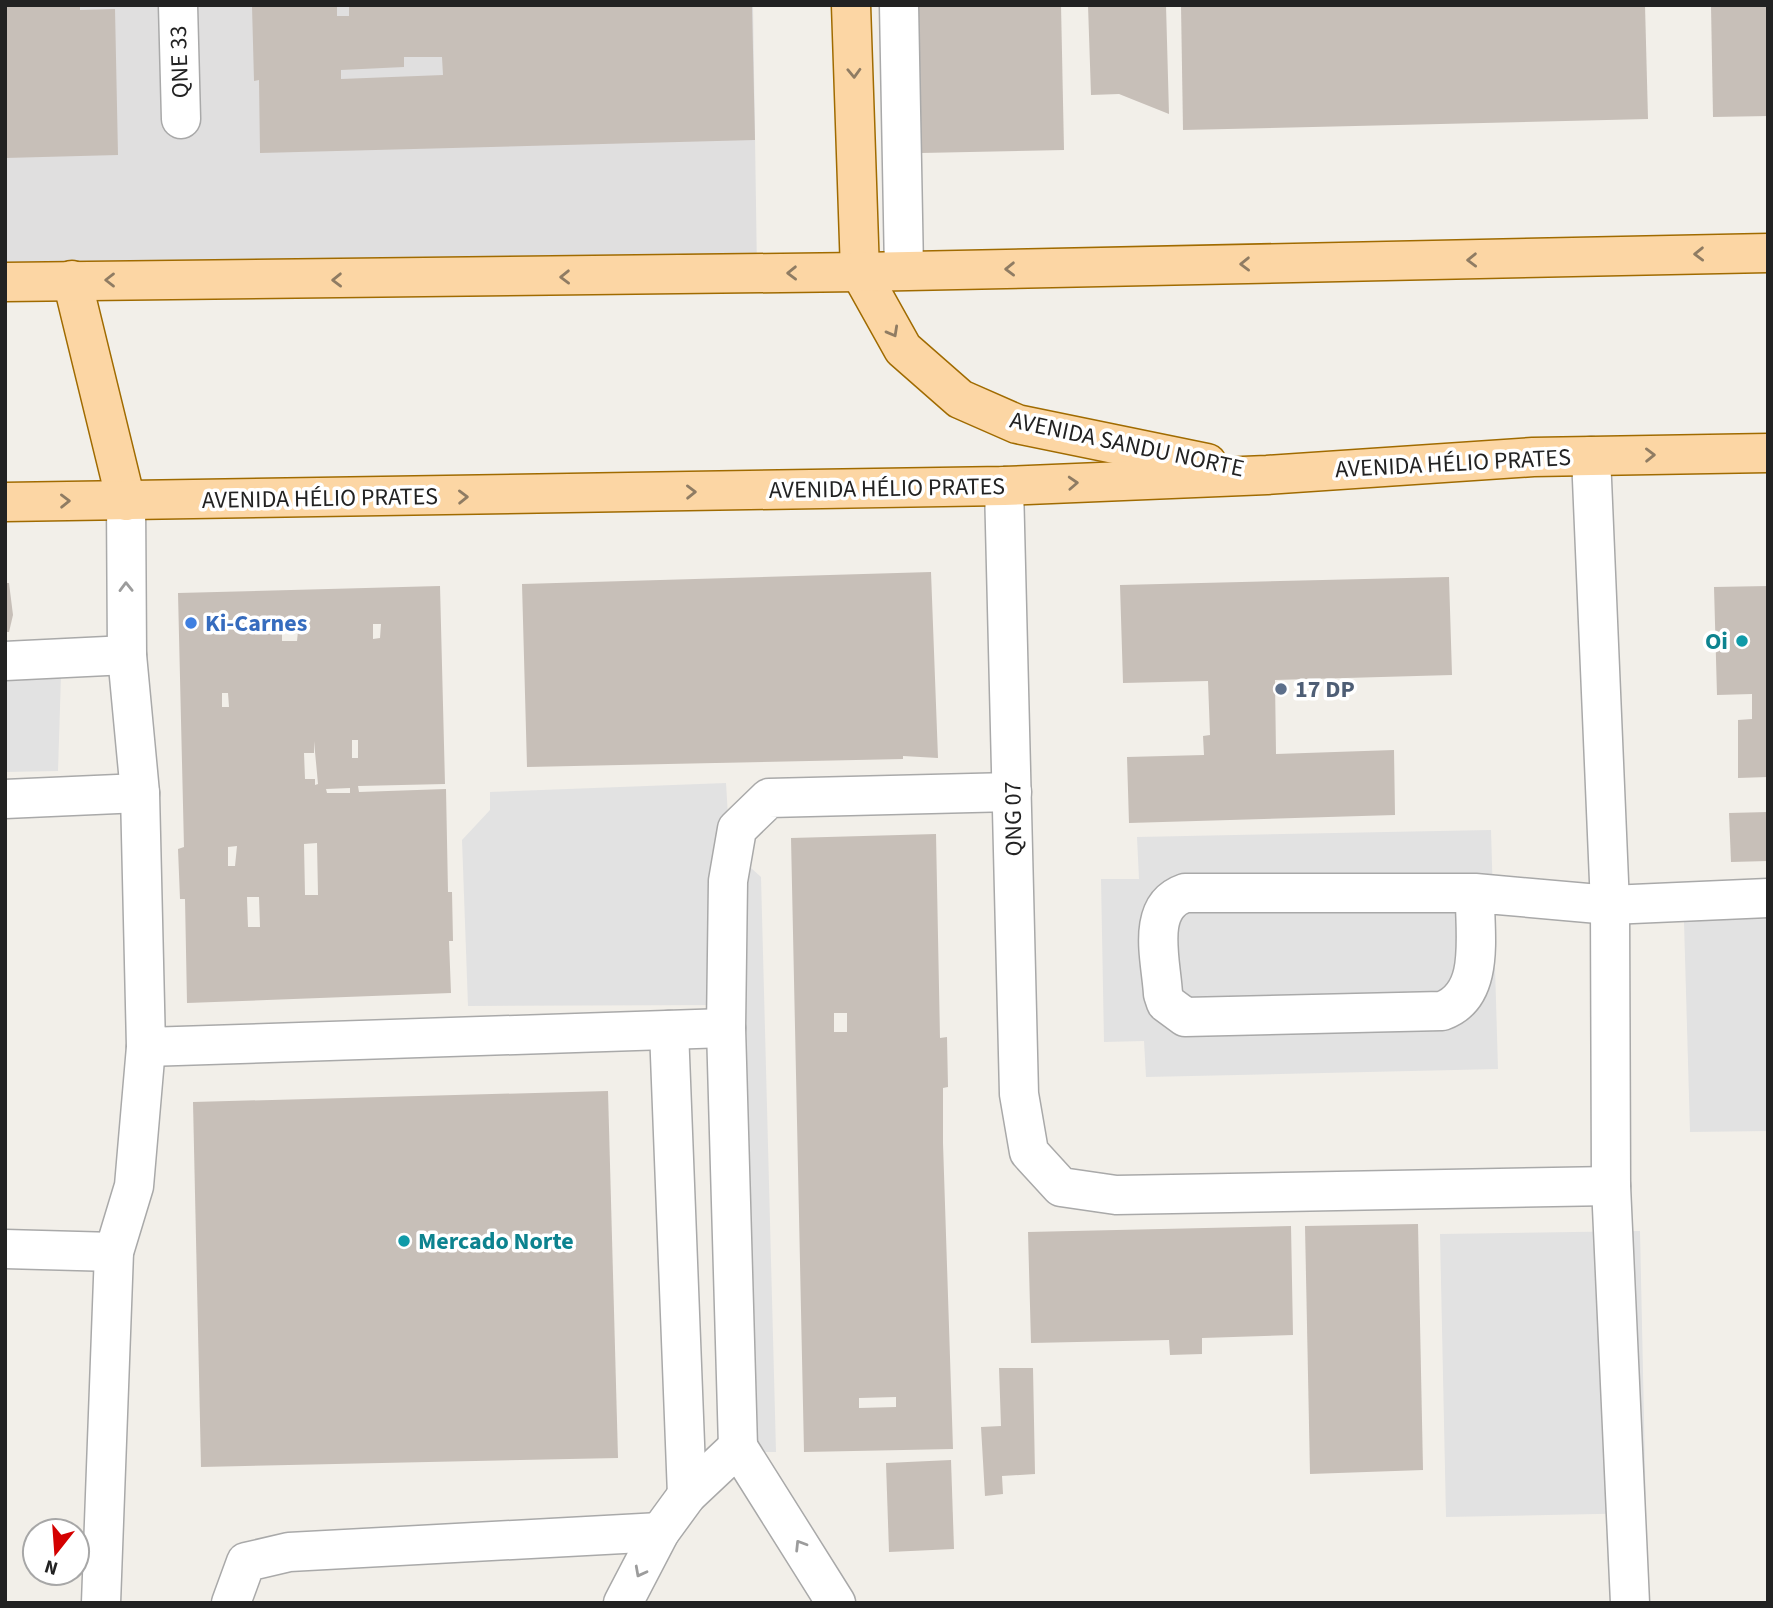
<svg xmlns="http://www.w3.org/2000/svg" width="1773" height="1608" viewBox="0 0 1773 1608" font-family="'Source Sans 3',sans-serif">
	<style>
		.residential { fill: #e0dfdf }
		.parking { fill: #e2e2e2 }
		.building { fill: #c7bfb8; fill-rule: evenodd }
		.lines { fill: none; stroke-linecap: round; stroke-linejoin: round }
		.minor-casing { stroke: #a9a9a9; stroke-width: 41 }
		.major-casing { stroke: #a06b00; stroke-width: 41 }
		.minor { stroke: #fff; stroke-width: 38 }
		.major { stroke: #fcd6a4; stroke-width: 38 }
		.oneway { stroke: #8f7c63 }
		.oneway2 { stroke: #9c9c9c }
		.shop-dot { fill: #3f7fe0; stroke: #fff; stroke-width: 2.5 }
		.culture-dot { fill: #0f9aa8; stroke: #fff; stroke-width: 2.5 }
		.service-dot { fill: #5c6f8a; stroke: #fff; stroke-width: 2.5 }
		.labels { text-anchor: middle; stroke-width: 7; stroke-linejoin: round; paint-order: stroke }
		.street-label { font-size: 24px; fill: #222; stroke: #fff }
		.shop-label { font-size: 24px; font-weight: bold; fill: #366cbe; stroke: #fff; text-anchor: start }
		.culture-label { font-size: 24px; font-weight: bold; fill: #0d838f; stroke: #fff; text-anchor: end }
		.service-label { font-size: 24px; font-weight: bold; fill: #4e5e75; stroke: #fff; text-anchor: start }
	</style>
	<rect width="100%" height="100%" fill="#f2efe9"/>
	<!-- residential -->
	<polygon class="residential" points="5,5 753,5 757,272 5,271"/>
	<!-- parking -->
	<g class="parking">
		<polygon points="61,676 58,771 5,772 5,678"/>
		<polygon points="726,783 730,849 761,877 776,1452 741,1452 728,1005 468,1006 462,840 490,810 490,792"/>
		<polygon points="1491,830 1498,1069 1146,1077 1144,1041 1104,1042 1101,879 1139,879 1137,837"/>
		<polygon points="1768,885 1768,1131 1690,1132 1683,887"/>
		<polygon points="1640,1231 1646,1513 1446,1517 1440,1234"/>
	</g>
	<!-- building -->
	<g class="building">
		<polygon points="5,5 80,5 80,10 115,9 118,155 5,158"/>
		<path d="M 337,5 L 337,16 L 349,16 L 349,5 L 752,5 L 755,140 L 260,153 L 259,80 L 254,81 L 252,6 ZM 404,57 L 442,57 L 443,75 L 341,79 L 341,70 L 404,67 Z"/>
		<polygon points="918,5 1061,5 1064,150 921,153"/>
		<polygon points="1088,5 1166,5 1169,114 1119,94 1091,95"/>
		<polygon points="1181,5 1645,5 1648,119 1183,130"/>
		<polygon points="1711,5 1768,5 1768,116 1713,117"/>
		<polygon points="931,572 938,758 903,756 903,759 527,767 522,584"/>
		<polygon points="1449,577 1452,675 1275,680 1276,754 1394,750 1395,815 1129,823 1127,757 1204,755 1203,736 1210,735 1208,681 1123,683 1120,585"/>
		<polygon points="5,583 9,583 13,615 9,632 5,632"/>
		<path d="M 440,586 L 445,784 L 358,786 L 359,792 L 446,789 L 448,892 L 452,892 L 453,941 L 449,941 L 451,993 L 187,1003 L 185,899 L 180,899 L 178,849 L 184,847 L 178,593 ZM 373,624 L 381,624 L 380,638 L 373,639 ZM 282,631 L 298,631 L 297,641 L 282,641 ZM 222,693 L 228,693 L 229,707 L 222,707 ZM 352,740 L 358,740 L 358,758 L 352,758 ZM 314,741 L 318,784 L 315,785 L 315,779 L 305,779 L 304,753 L 314,753 ZM 350,788 L 350,793 L 327,793 L 326,789 ZM 317,843 L 318,895 L 305,895 L 304,844 ZM 237,846 L 235,866 L 228,866 L 228,847 ZM 247,897 L 259,897 L 260,927 L 248,927 Z"/>
		<polygon points="1768,586 1768,777 1738,778 1738,720 1752,719 1752,694 1717,695 1714,587"/>
		<polygon points="1768,812 1768,861 1731,862 1729,813"/>
		<path d="M 936,834 L 940,1038 L 947,1037 L 948,1087 L 943,1088 L 943,1143 L 953,1449 L 804,1452 L 791,838 ZM 834,1013 L 847,1013 L 847,1032 L 834,1032 ZM 896,1397 L 896,1407 L 859,1408 L 859,1398 Z"/>
		<polygon points="608,1091 618,1458 201,1467 193,1102"/>
		<polygon points="1418,1224 1423,1470 1310,1474 1305,1226"/>
		<polygon points="1291,1226 1293,1335 1202,1338 1202,1354 1170,1355 1169,1340 1031,1343 1028,1232"/>
		<polygon points="999,1368 1033,1368 1035,1474 1002,1476 1003,1494 985,1496 981,1427 1001,1426"/>
		<polygon points="951,1460 954,1549 889,1552 886,1463"/>
	</g>
	<g class="lines">
		<!-- minor casing -->
		<g class="minor-casing">
			<g id="minor">
				<polyline points="178,5 181,119"/>
				<polyline points="899,5 904,270"/>
				<polyline points="1591,456 1610,905 1611,1186 1630,1603"/>
				<polyline points="1004,486 1019,1094 1029,1152 1061,1187 1116,1195 1611,1186"/>
				<polyline points="126,501 127,655 140,793 146,1047 726,1028"/>
				<polyline points="5,661 127,655"/>
				<polyline points="5,799 140,793"/>
				<path d="M 1475,893 C 1474,932 1487,995 1442,1011 L 1185,1017 L 1166,1003 L 1163,994 C 1161,959 1145,907 1185,893 L 1475,893 L 1610,905 L 1768,898"/>
				<polyline points="669,1030 687,1495"/>
				<polyline points="5,1249 114,1252"/>
				<polyline points="738,1447 726,1028 728,881 737,829 769,798 1012,792"/>
				<polyline points="101,1603 114,1252 134,1186 146,1047"/>
				<polyline points="231,1603 246,1562 289,1552 660,1532"/>
				<polyline points="623,1603 660,1532 687,1495 738,1447 836,1603"/>
			</g>
		</g>
		<!-- major casing -->
		<g class="major-casing">
			<g id="major">
				<polyline points="851,5 860,272 903,349 960,399 1017,424 1207,463"/>
				<polyline points="72,280 126,501"/>
				<polyline points="5,282 860,272 1768,253"/>
				<polyline points="5,502 1004,486 1267,475 1533,457 1768,453"/>
			</g>
		</g>
		<!-- minor -->
		<use href="#minor" class="minor"/>
		<!-- major -->
		<use href="#major" class="major"/>
	</g>
	<!-- one-way arrows -->
	<defs><path id="oneway-chevron" d="M-2-3.5L2.5 0L-2 3.5" fill="none" stroke-width="1.6" stroke-linecap="round" stroke-linejoin="round" transform="scale(1.75)"/></defs>
	<g class="oneway">
		<use href="#oneway-chevron" transform="translate(854 73) rotate(88)"/>
		<use href="#oneway-chevron" transform="translate(1699 254) rotate(179)"/>
		<use href="#oneway-chevron" transform="translate(1472 260) rotate(179)"/>
		<use href="#oneway-chevron" transform="translate(1245 264) rotate(179)"/>
		<use href="#oneway-chevron" transform="translate(1010 269) rotate(179)"/>
		<use href="#oneway-chevron" transform="translate(792 273) rotate(179)"/>
		<use href="#oneway-chevron" transform="translate(565 277) rotate(179)"/>
		<use href="#oneway-chevron" transform="translate(110 280) rotate(-180)"/>
		<use href="#oneway-chevron" transform="translate(337 280) rotate(179)"/>
		<use href="#oneway-chevron" transform="translate(893 332) rotate(61)"/>
		<use href="#oneway-chevron" transform="translate(1650 455) rotate(-1)"/>
		<use href="#oneway-chevron" transform="translate(1073 483) rotate(-3)"/>
		<use href="#oneway-chevron" transform="translate(691 492) rotate(-1)"/>
		<use href="#oneway-chevron" transform="translate(463 497) rotate(-1)"/>
		<use href="#oneway-chevron" transform="translate(65 501) rotate(-1)"/>
	</g>
	<g class="oneway2">
		<use href="#oneway-chevron" transform="translate(126 587) rotate(-91)"/>
		<use href="#oneway-chevron" transform="translate(800 1545) rotate(-122)"/>
		<use href="#oneway-chevron" transform="translate(640 1572) rotate(118)"/>
	</g>
	<!-- markers -->
	<circle class="shop-dot" cx="191" cy="623" r="7"/>
	<g class="culture-dot">
		<circle cx="1742" cy="641" r="7"/>
		<circle cx="404" cy="1241" r="7"/>
	</g>
	<circle class="service-dot" cx="1281" cy="689" r="7"/>
	<g class="labels">
		<!-- street labels -->
		<g class="street-label">
			<text transform="translate(179 62) rotate(-92)" y="8">QNE 33</text>
			<text transform="translate(1127 444) rotate(12)" y="8">AVENIDA SANDU NORTE</text>
			<text transform="translate(1453 463) rotate(-3)" y="8">AVENIDA HÉLIO PRATES</text>
			<text transform="translate(887 488) rotate(-1)" y="8">AVENIDA HÉLIO PRATES</text>
			<text transform="translate(320 498) rotate(-1)" y="8">AVENIDA HÉLIO PRATES</text>
			<text transform="translate(1013 819) rotate(-91)" y="8">QNG 07</text>
		</g>
		<!-- shop labels -->
		<g class="shop-label">
			<text x="205" y="631">Ki-Carnes</text>
		</g>
		<!-- culture labels -->
		<g class="culture-label">
			<text x="1728" y="649">Oi</text>
			<text x="418" y="1249" text-anchor="start">Mercado Norte</text>
		</g>
		<!-- service labels -->
		<g class="service-label">
			<text x="1295" y="697">17 DP</text>
		</g>
	</g>
	<!-- border -->
	<rect width="1773" height="1608" fill="none" stroke="#222222" stroke-width="14"/>
	<!-- north arrow -->
	<g transform="translate(56 1552) rotate(197)"><circle r="33" fill="#ffffff" stroke="#a7a7a7" stroke-width="2"/>
	<path d="M0-5L12 26L0 18L-12 26Z" fill="#d40000"/>
	<text y="-10" font-size="19" font-weight="bold" text-anchor="middle" fill="#222222">N</text>
	</g>
</svg>
